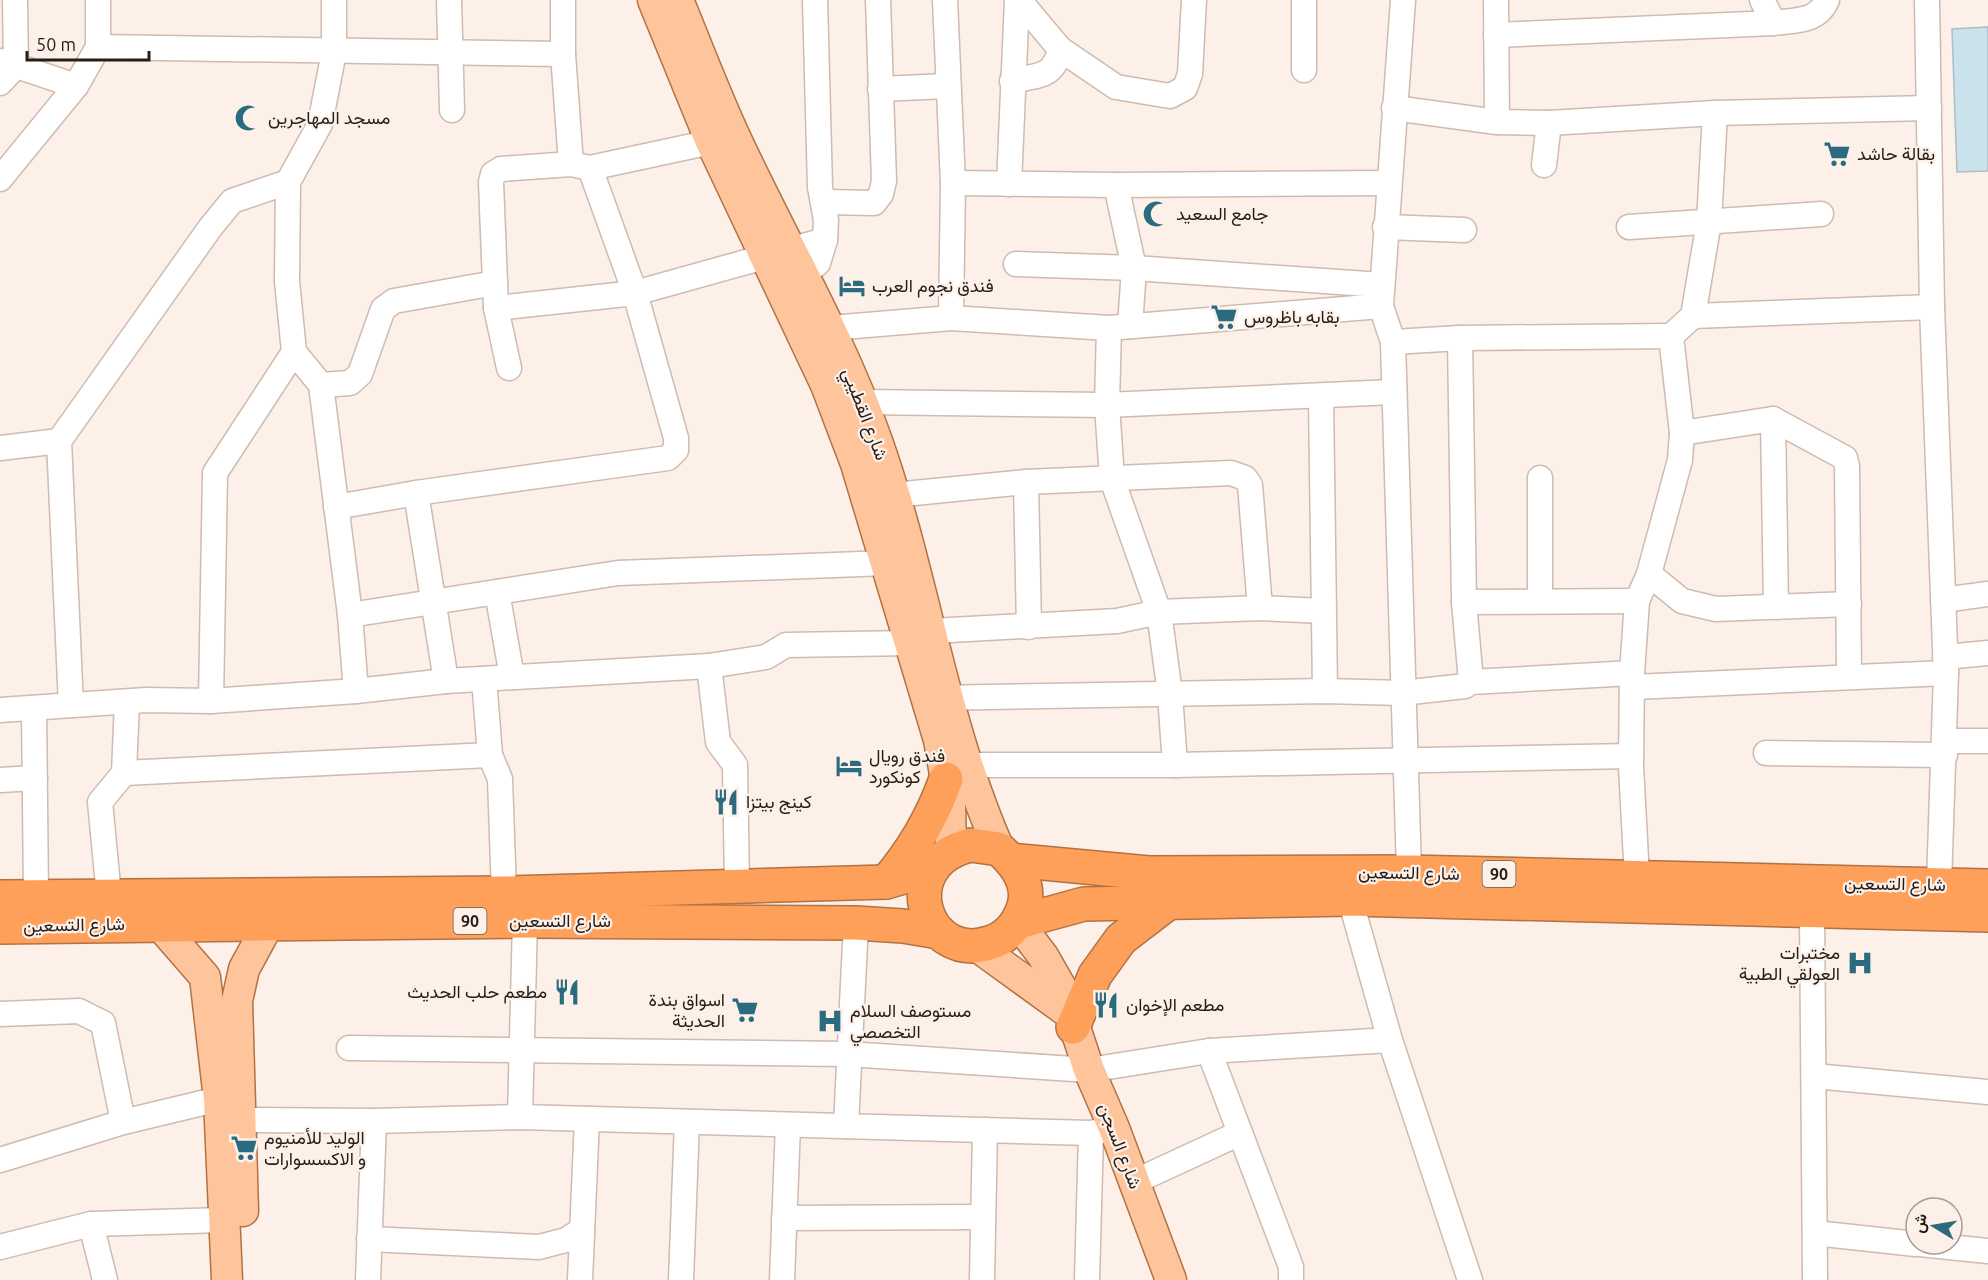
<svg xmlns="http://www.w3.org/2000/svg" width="1988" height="1280" viewBox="0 0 1988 1280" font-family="Ubuntu,Vazirmatn,sans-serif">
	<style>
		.building { fill: #cae2eb; stroke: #a8bfc8; stroke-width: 1.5 }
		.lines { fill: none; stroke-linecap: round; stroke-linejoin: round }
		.minor-casing { stroke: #cfbbaf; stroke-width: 27 }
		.major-casing { stroke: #b27243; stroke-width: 33 }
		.highway-casing { stroke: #b27243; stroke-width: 36 }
		.minor { stroke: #fff; stroke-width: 24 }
		.major { stroke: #fec59c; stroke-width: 30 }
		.highway { stroke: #fe9f5a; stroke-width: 33 }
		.labels { text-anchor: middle; stroke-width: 4.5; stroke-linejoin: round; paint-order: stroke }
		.shield { fill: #fcf0e8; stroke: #655c56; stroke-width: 1.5 }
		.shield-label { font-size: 16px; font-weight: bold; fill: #241d18 }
		.poi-label { font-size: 18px; fill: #241d18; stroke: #fcf0e8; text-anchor: start }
		.street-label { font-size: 18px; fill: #241d18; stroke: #fcf0e8 }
	</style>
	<rect width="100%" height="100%" fill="#fcf0e8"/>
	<!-- building -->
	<polygon class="building" points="1988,27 1988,171 1957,172 1952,29"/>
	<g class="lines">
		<!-- minor casing -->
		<g class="minor-casing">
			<g id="minor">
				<polyline points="334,0 334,52 320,124 288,182 287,281 294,352 321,385 350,615 356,691"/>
				<polyline points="449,0 452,110"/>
				<polyline points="563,0 563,54 571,164"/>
				<polyline points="945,0 953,183 951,318"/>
				<polyline points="1019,0 1060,49 1116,87 1170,96 1185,88 1190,74 1194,0"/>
				<polyline points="1403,0 1381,306 1393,342 1409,872"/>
				<polyline points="1496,0 1497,122"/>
				<polyline points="1762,0 1774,23"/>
				<polyline points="1927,0 1932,307 1946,673 1939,884"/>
				<path d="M 1496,35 L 1774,23 C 1796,20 1818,22 1827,0"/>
				<polyline points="98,47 563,54"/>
				<polyline points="2,61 76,86"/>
				<polyline points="1304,70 1304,0"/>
				<path d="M 1012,81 C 1038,75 1054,78 1060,49"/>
				<polyline points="0,83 16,66 15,0"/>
				<polyline points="880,89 947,86"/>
				<polyline points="1394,108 1497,122 1549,123 1715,113 1929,108"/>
				<polyline points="1544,165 1549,123"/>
				<polyline points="0,179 76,86 98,47 98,0"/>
				<polyline points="953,183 1116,185 1388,183"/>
				<polyline points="1009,184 1017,0"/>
				<polyline points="1116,185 1134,268 1130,326"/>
				<polyline points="823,202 874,203 881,194 884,181 878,0"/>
				<polyline points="1385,227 1464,230"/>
				<polyline points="1629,227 1821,214"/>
				<polyline points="1016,264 1134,268 1382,285"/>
				<polyline points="804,275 818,263 825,240 826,220 820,187 815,0"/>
				<polyline points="496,308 635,293 825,240"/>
				<polyline points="1693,316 1932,307"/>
				<polyline points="831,328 951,318 1109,328 1381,306"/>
				<polyline points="1109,328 1107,405 1112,479 1159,612 1170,694 1175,765"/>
				<polyline points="1460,338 1464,602 1471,682"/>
				<polyline points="1393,342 1460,338 1671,336"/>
				<polyline points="509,368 496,308 491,182 493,174 501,169 571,164 590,168 711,142"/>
				<polyline points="321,385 350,383 360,374 383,309 394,301 495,283"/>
				<polyline points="1321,396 1325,691"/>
				<polyline points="863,402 1107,405 1393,392"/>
				<polyline points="1773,419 1776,607"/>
				<polyline points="1682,433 1773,419 1845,458 1847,466 1849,676"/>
				<polyline points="0,448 59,441"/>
				<polyline points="1540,478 1540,601"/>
				<polyline points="1026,482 1029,627"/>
				<polyline points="416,493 446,681"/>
				<polyline points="894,495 1026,482 1231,473 1245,478 1250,485 1260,608"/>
				<polyline points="336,507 416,493 668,458 676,450 676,438 635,293 590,168"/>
				<polyline points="1649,574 1682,601 1716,609 1849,604"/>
				<polyline points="497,592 512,677"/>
				<polyline points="1943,600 1988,594"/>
				<polyline points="1464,602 1637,601"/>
				<polyline points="350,615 618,573 887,563"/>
				<polyline points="932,631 1117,621 1159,612 1260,608 1323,611"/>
				<polyline points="1945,657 1988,653"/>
				<polyline points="709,666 718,742 735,765 737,886"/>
				<polyline points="484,679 490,755 500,779 504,893"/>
				<polyline points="1633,687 1946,673"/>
				<polyline points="932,698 1325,691 1402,693 1465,686 1471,682 1632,673"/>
				<polyline points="211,701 215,473 294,352"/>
				<polyline points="71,705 59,441 210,228 232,201 288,182"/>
				<polyline points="34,708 36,896"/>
				<polyline points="0,710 146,700 211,701 356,691 446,681 709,666 766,657 786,645 911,643"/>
				<polyline points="1945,741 1988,741"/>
				<polyline points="1766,753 1945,755"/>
				<polyline points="969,765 1175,765 1631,756"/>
				<polyline points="124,773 490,755"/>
				<polyline points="0,780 35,778"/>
				<polyline points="1637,878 1631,766 1632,673 1637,601 1649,574 1680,460 1682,433 1671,336 1693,316 1709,222 1715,113"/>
				<polyline points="109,896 100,802 124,773 127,702"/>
				<polyline points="1350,899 1390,1040 1470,1280"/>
				<polyline points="1812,911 1815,1280"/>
				<polyline points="0,1014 79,1011 103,1023 123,1122 0,1160"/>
				<polyline points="349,1048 848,1054 1089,1070 1209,1051 1390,1040"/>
				<polyline points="1209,1051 1291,1267 1291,1280"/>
				<polyline points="1814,1076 1988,1092"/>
				<polyline points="520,1117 525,921"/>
				<polyline points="241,1120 374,1121 520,1117 1091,1133 1114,1128"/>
				<polyline points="123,1122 219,1099"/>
				<polyline points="846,1126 856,923"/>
				<polyline points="1134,1182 1240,1133"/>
				<polyline points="784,1218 983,1217"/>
				<polyline points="91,1224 105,1280"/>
				<polyline points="1815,1233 1916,1244"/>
				<polyline points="369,1239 539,1247 566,1240 582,1230"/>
				<polyline points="1920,1244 1988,1251"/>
				<polyline points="0,1247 91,1224 223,1220"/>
				<polyline points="368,1280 374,1121"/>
				<polyline points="580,1280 587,1119"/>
				<polyline points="681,1280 687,1122"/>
				<polyline points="782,1280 788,1125"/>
				<polyline points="982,1280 985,1130"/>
				<polyline points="1087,1280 1091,1133"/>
			</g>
		</g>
		<!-- major casing -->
		<g class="major-casing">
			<g id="major">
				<polyline points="653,0 711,142 826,385 856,464 939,740 950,803 951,851"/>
				<path d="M 678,0 C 697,46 715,94 736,139 C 783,240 840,336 877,441 C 924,574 942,720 999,849"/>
				<polyline points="158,923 205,977 219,1099 227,1280"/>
				<polyline points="1018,923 1043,956 1063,991 1089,1070 1114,1128 1171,1280"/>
				<polyline points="978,947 1069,1013"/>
				<polyline points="243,1211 237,1001 244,969 269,923"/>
			</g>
		</g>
		<!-- highway casing -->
		<g class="highway-casing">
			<g id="highway">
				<path d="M 971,845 L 999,849 C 1016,864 1032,885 1023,909 C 1017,926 1006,938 989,943 C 924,964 892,863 971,845 Z"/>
				<polyline points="1011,860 1149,873 1409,872 1988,886"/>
				<path d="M 886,882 C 913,851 932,818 946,779"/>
				<polyline points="0,897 504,893 886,882 932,869"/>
				<polyline points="1018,922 1084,904 1350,899 1988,915"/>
				<polyline points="0,927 525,921 856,923 903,926 939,932"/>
				<polyline points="1073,1027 1095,975 1121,939 1168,903"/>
			</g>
		</g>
		<!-- minor -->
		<use href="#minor" class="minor"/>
		<!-- major -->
		<use href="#major" class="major"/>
		<!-- highway -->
		<use href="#highway" class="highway"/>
	</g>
	<!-- icons -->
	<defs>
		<g id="mosque-bare" transform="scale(2.07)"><path d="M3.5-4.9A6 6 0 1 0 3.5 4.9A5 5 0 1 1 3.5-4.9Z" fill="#2a6b7f" stroke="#fcf0e8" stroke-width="2.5" paint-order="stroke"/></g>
		<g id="supermarket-bare" transform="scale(2.07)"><path d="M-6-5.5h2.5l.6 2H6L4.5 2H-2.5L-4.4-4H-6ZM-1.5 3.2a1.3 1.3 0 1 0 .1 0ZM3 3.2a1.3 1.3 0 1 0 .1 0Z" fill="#2a6b7f" stroke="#fcf0e8" stroke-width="2.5" paint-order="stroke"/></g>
		<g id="hotel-bare" transform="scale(2.07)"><path d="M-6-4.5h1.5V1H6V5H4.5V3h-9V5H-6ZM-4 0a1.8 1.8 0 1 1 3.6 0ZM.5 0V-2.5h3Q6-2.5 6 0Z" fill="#2a6b7f" stroke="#fcf0e8" stroke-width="2.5" paint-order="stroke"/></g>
		<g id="restaurant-bare" transform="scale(2.07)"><path d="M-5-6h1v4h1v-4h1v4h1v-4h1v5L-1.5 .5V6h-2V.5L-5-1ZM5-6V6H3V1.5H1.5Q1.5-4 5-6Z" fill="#2a6b7f" stroke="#fcf0e8" stroke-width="2.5" paint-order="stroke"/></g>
		<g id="hospital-bare" transform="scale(2.07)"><path d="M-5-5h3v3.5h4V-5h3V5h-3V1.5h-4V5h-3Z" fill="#2a6b7f" stroke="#fcf0e8" stroke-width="2.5" paint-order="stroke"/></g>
	</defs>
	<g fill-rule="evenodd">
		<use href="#mosque-bare" x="248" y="118"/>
		<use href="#supermarket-bare" x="1837" y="154"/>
		<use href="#mosque-bare" x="1156" y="214"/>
		<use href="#hotel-bare" x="852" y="286"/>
		<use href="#supermarket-bare" x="1224" y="317"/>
		<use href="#hotel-bare" x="849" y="766"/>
		<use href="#restaurant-bare" x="726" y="802"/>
		<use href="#hospital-bare" x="1860" y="963"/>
		<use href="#restaurant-bare" x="567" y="992"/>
		<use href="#restaurant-bare" x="1106" y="1005"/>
		<use href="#supermarket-bare" x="745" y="1010"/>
		<use href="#hospital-bare" x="830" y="1021"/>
		<use href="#supermarket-bare" x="244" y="1148"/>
	</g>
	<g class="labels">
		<!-- shield labels -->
		<g class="shield">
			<rect x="1482.5" y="861" width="33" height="26" rx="4.5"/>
			<rect x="453.5" y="908" width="33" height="26" rx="4.5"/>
		</g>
		<g class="shield-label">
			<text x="1499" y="880">90</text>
			<text x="470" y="927">90</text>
		</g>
		<!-- poi labels -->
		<g class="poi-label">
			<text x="268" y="124">مسجد المهاجرين</text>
			<text x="1857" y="160">بقالة حاشد</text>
			<text x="1176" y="220">جامع السعيد</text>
			<text x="872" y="292">فندق نجوم العرب</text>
			<text x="1244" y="323">بقابه باظروس</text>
			<text x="869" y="762">فندق رويال<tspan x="869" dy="21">كونكورد</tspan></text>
			<text x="746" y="808">كينج بيتزا</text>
			<text x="1840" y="959" text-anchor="end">مختبرات<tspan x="1840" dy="21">العولقي الطبية</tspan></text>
			<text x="547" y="998" text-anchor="end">مطعم حلب الحديث</text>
			<text x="725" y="1006" text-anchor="end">اسواق بندة<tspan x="725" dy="21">الحديثة</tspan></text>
			<text x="1126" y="1011">مطعم الإخوان</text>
			<text x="850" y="1017">مستوصف السلام<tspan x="850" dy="21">التخصصي</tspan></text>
			<text x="264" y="1144">الوليد للأمنيوم<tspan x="264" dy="21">و الاكسسوارات</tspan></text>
		</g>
		<!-- street labels -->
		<g class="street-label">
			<text transform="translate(865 414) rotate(69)" y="6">شارع القطيبي</text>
			<text transform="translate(1409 873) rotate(1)" y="6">شارع التسعين</text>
			<text transform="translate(1895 884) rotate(1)" y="6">شارع التسعين</text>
			<text x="560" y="927">شارع التسعين</text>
			<text transform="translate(74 925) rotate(-1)" y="6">شارع التسعين</text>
			<text transform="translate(1120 1146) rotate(69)" y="6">شارع السجن</text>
		</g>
	</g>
	<!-- north arrow -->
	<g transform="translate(1934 1226) rotate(281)"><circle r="28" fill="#fcf0e8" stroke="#a69c95" stroke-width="1.5"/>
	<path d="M0-4.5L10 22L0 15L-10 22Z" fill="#2a6b7f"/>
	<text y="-9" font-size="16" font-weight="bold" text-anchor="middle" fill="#241d18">ش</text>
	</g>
	<!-- scale -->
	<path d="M27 51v9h122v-9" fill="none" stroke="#241d18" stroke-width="3"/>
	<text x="36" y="51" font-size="18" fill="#241d18" stroke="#fcf0e8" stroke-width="4.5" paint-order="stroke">50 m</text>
</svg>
